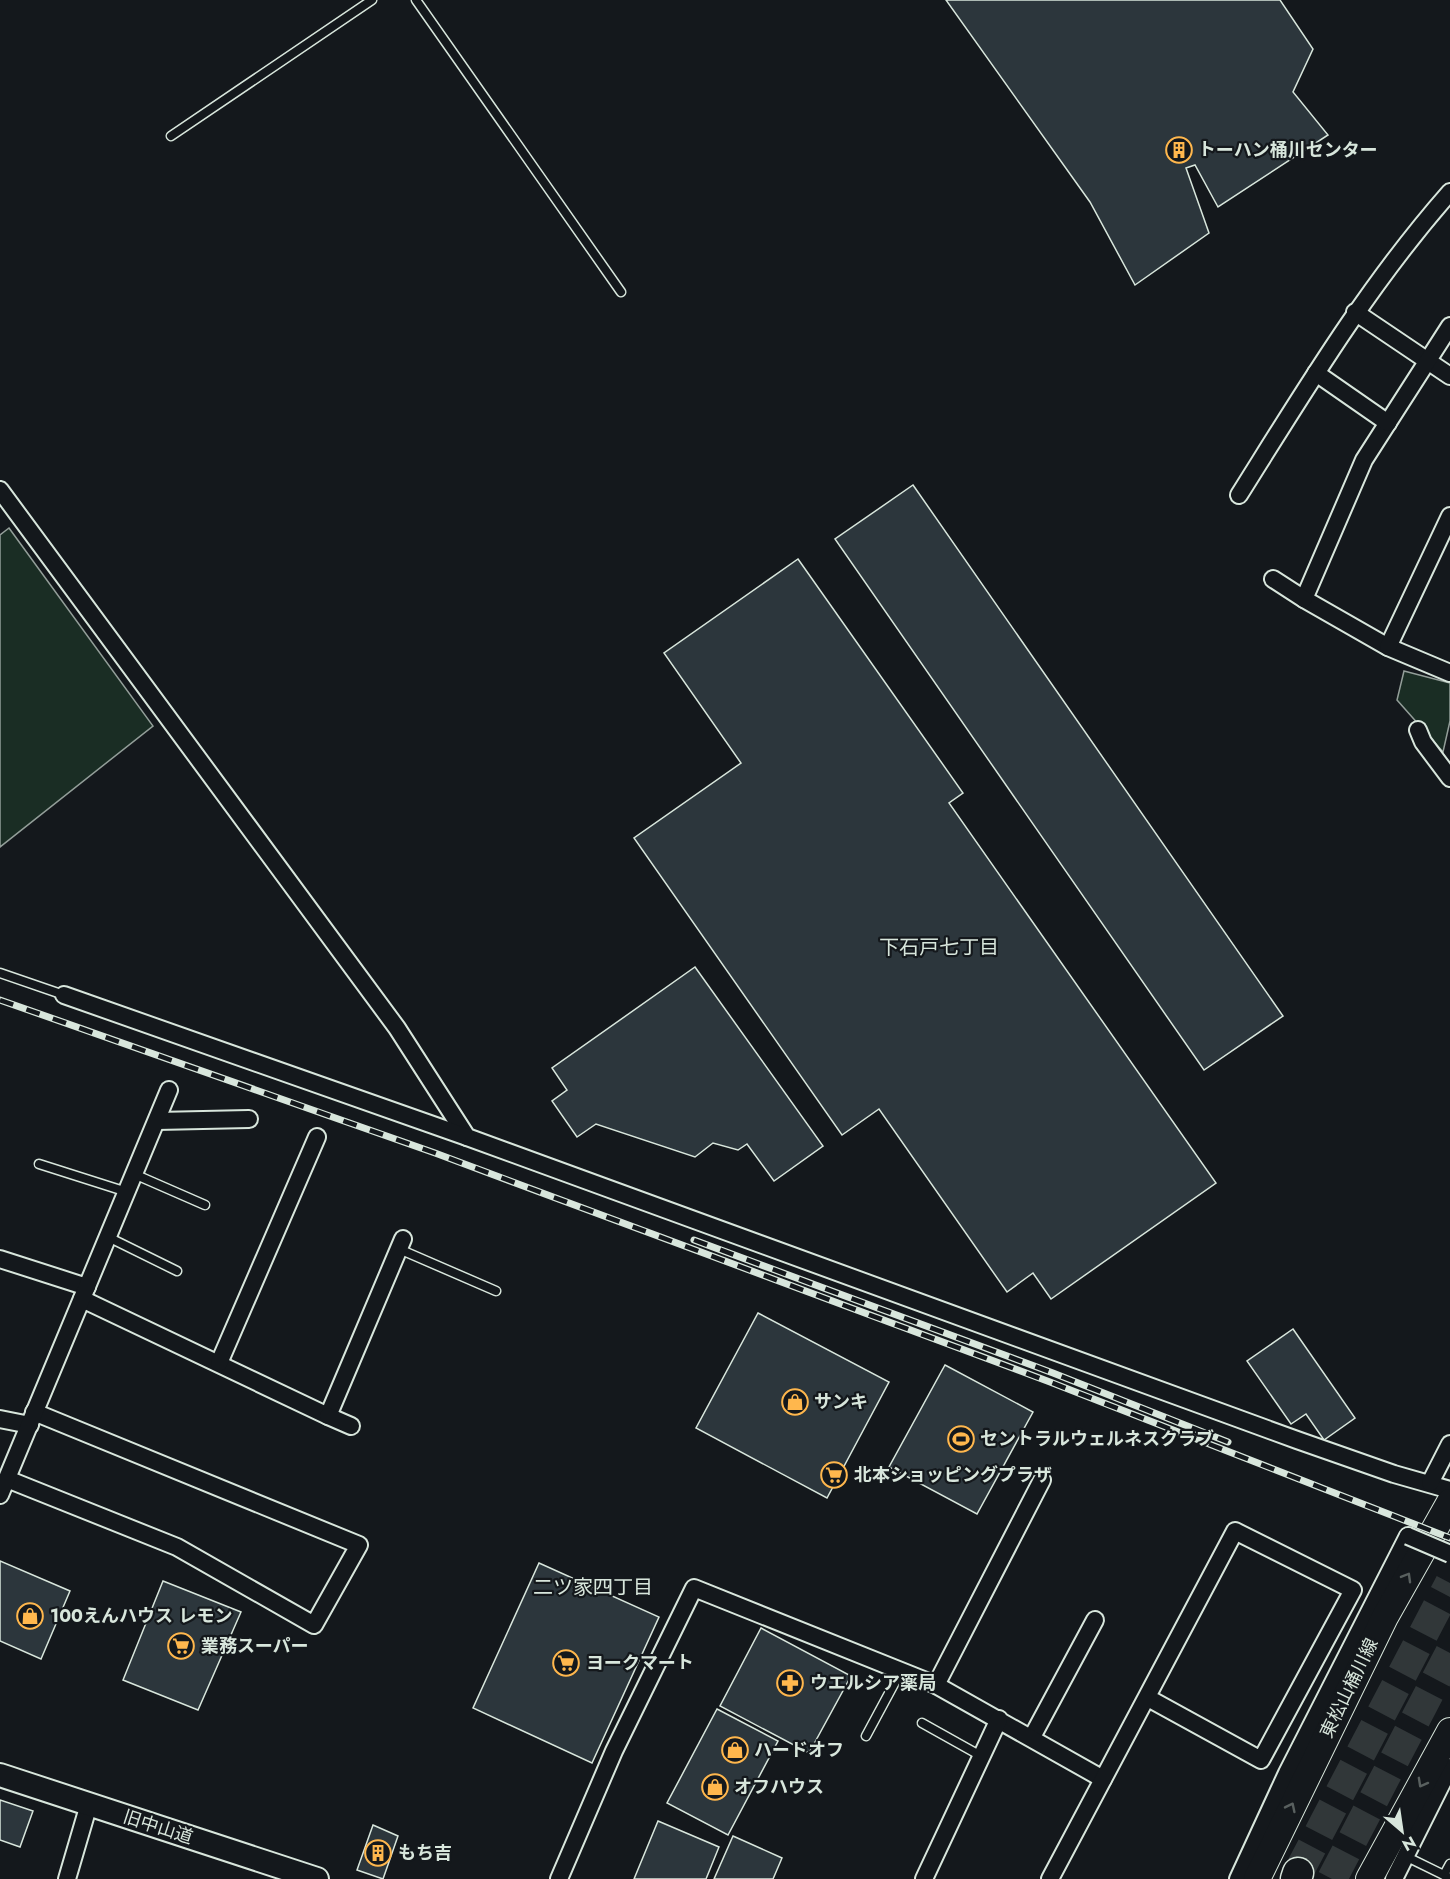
<svg xmlns="http://www.w3.org/2000/svg" width="1450" height="1879" viewBox="0 0 1450 1879" font-family="Jost,'Noto Sans JP',sans-serif">
	<style>
		.green { fill: #1a2d24; stroke: #939e99; stroke-width: 1.5 }
		.building { fill: #2c363c; stroke: #d8e6dc; stroke-width: 1.5 }
		.lines { fill: none; stroke-linecap: round; stroke-linejoin: round }
		.highway-tunnel { stroke: #313739; stroke-width: 30; stroke-dasharray: 30 15; stroke-linecap: butt }
		.lane-casing { stroke: #d8e6dc; stroke-width: 11 }
		.street-casing { stroke: #d8e6dc; stroke-width: 20 }
		.secondary-casing { stroke: #d8e6dc; stroke-width: 26 }
		.primary-casing { stroke: #d8e6dc; stroke-width: 28 }
		.highway-casing { stroke: #d8e6dc; stroke-width: 33 }
		.lane { stroke: #14181c; stroke-width: 8 }
		.street { stroke: #14181c; stroke-width: 16 }
		.secondary { stroke: #14181c; stroke-width: 22 }
		.primary { stroke: #14181c; stroke-width: 26 }
		.highway { stroke: #14181c; stroke-width: 30 }
		.rail-casing { stroke: #d8e6dc; stroke-width: 7 }
		.rail { stroke: #14181c; stroke-width: 4.5; stroke-dasharray: 14; stroke-linecap: butt }
		.street-bridge-casing { stroke: #d8e6dc; stroke-width: 20; stroke-linecap: butt }
		.street-bridge { stroke: #14181c; stroke-width: 16 }
		.oneway { stroke: #59605f }
		.labels { text-anchor: middle; stroke-width: 4.5; stroke-linejoin: round; paint-order: stroke }
		.poi-label { font-size: 18px; font-weight: bold; fill: #d8e6dc; stroke: #14181c; text-anchor: start }
		.street-label { font-size: 18px; fill: #d8e6dc; stroke: #14181c }
		.neighbourhood-label { font-size: 20px; fill: #d8e6dc; stroke: #14181c }
	</style>
	<rect width="100%" height="100%" fill="#14181c"/>
	<!-- green -->
	<g class="green">
		<polygon points="9,528 153,726 0,847 0,535"/>
		<polygon points="1404,671 1450,683 1450,721 1443,752 1397,700"/>
	</g>
	<!-- building -->
	<g class="building">
		<polygon points="946,0 1280,0 1313,49 1293,92 1328,135 1218,207 1195,165 1186,168 1209,233 1135,285 1090,202"/>
		<polygon points="913,485 1283,1016 1204,1070 835,539"/>
		<polygon points="798,559 963,793 949,803 1216,1183 1051,1299 1033,1273 1007,1292 879,1109 842,1135 634,838 741,763 664,653"/>
		<polygon points="695,967 823,1146 774,1181 747,1144 738,1150 713,1143 695,1157 596,1124 577,1137 552,1101 567,1090 552,1068"/>
		<polygon points="758,1313 889,1382 827,1498 696,1428"/>
		<polygon points="1293,1329 1355,1418 1324,1440 1306,1414 1291,1424 1247,1361"/>
		<polygon points="945,1365 1033,1412 977,1514 889,1467"/>
		<polygon points="0,1561 70,1591 41,1659 0,1641"/>
		<polygon points="539,1563 659,1617 592,1763 473,1708"/>
		<polygon points="163,1581 241,1612 198,1710 123,1680"/>
		<polygon points="761,1628 851,1676 809,1753 720,1706"/>
		<polygon points="717,1709 778,1741 728,1835 667,1803"/>
		<polygon points="0,1800 33,1811 20,1847 0,1840"/>
		<polygon points="658,1821 719,1847 706,1879 634,1879"/>
		<polygon points="373,1825 398,1836 383,1879 357,1870"/>
		<polygon points="733,1836 782,1858 773,1879 714,1879"/>
	</g>
	<g class="lines">
		<!-- highway-tunnel -->
		<g class="highway-tunnel">
			<polyline points="1298,1873 1450,1583"/>
			<polyline points="1332,1879 1450,1653"/>
		</g>
		<!-- lane casing -->
		<g class="lane-casing">
			<g id="lane">
				<polyline points="416,0 621,292"/>
				<polyline points="171,136 372,0"/>
				<polyline points="0,973 64,995"/>
				<polyline points="39,1164 127,1192"/>
				<polyline points="134,1174 205,1205"/>
				<polyline points="108,1237 177,1271"/>
				<polyline points="399,1249 496,1291"/>
				<polyline points="922,1723 981,1756"/>
				<polyline points="866,1736 901,1671"/>
				<polyline points="1405,1856 1450,1878"/>
				<polyline points="1444,1875 1450,1864"/>
			</g>
		</g>
		<!-- street casing -->
		<g class="street-casing">
			<g id="street">
				<polyline points="1355,312 1450,376"/>
				<polyline points="1450,326 1364,460 1304,599 1388,647 1450,673"/>
				<polyline points="1316,373 1388,423"/>
				<polyline points="0,490 397,1028 467,1137 1297,1440 1394,1474 1450,1490"/>
				<path d="M 1239,495 C 1305,390 1368,285 1450,192"/>
				<polyline points="1273,579 1304,599"/>
				<polyline points="1388,647 1450,516"/>
				<polyline points="1418,730 1423,742 1450,778"/>
				<polyline points="64,995 467,1137"/>
				<polyline points="157,1121 249,1119"/>
				<polyline points="0,1259 87,1287"/>
				<polyline points="82,1299 328,1416 403,1239"/>
				<polyline points="219,1363 317,1137"/>
				<polyline points="328,1416 351,1426"/>
				<polyline points="0,1419 30,1425"/>
				<polyline points="7,1479 177,1547 314,1625 359,1545 34,1412"/>
				<polyline points="1430,1483 1450,1444"/>
				<polyline points="0,1495 169,1090"/>
				<polyline points="936,1685 1042,1480"/>
				<polyline points="1032,1737 1095,1620"/>
				<polyline points="67,1879 89,1804"/>
				<polyline points="559,1879 614,1751 694,1588 936,1685 1103,1779"/>
				<polyline points="924,1879 999,1719"/>
				<polyline points="1050,1879 1235,1531 1353,1590 1261,1760 1148,1698"/>
				<polyline points="1238,1879 1287,1773 1408,1536"/>
				<polyline points="1394,1879 1450,1767"/>
			</g>
		</g>
		<!-- secondary casing -->
		<g class="secondary-casing">
			<polyline id="secondary" points="0,1775 317,1879"/>
		</g>
		<!-- primary casing -->
		<g class="primary-casing">
			<g id="primary">
				<polyline points="1257,1879 1385,1617 1450,1502"/>
				<polyline points="1369,1879 1450,1731"/>
			</g>
		</g>
		<!-- highway casing -->
		<g class="highway-casing">
			<polyline id="highway" points="1296,1879 1298,1873"/>
		</g>
		<!-- lane -->
		<use href="#lane" class="lane"/>
		<!-- street -->
		<use href="#street" class="street"/>
		<!-- secondary -->
		<use href="#secondary" class="secondary"/>
		<!-- primary -->
		<use href="#primary" class="primary"/>
		<!-- highway -->
		<use href="#highway" class="highway"/>
		<!-- rail casing -->
		<g class="rail-casing">
			<g id="rail">
				<polyline points="0,1000 435,1153 1050,1382 1450,1538"/>
				<polyline points="694,1240 1053,1373 1228,1442"/>
			</g>
		</g>
		<!-- rail -->
		<use href="#rail" class="rail"/>
		<!-- street-bridge casing -->
		<g class="street-bridge-casing">
			<polyline id="street-bridge" points="1408,1536 1450,1554"/>
		</g>
		<!-- street-bridge -->
		<use href="#street-bridge" class="street-bridge"/>
	</g>
	<!-- one-way arrows -->
	<defs><path id="oneway-chevron" d="M-2-3.5L2.5 0L-2 3.5" fill="none" stroke-width="1.6" stroke-linecap="round" stroke-linejoin="round" transform="scale(1.5)"/></defs>
	<g class="oneway">
		<use href="#oneway-chevron" transform="translate(1407 1577) rotate(-60)"/>
		<use href="#oneway-chevron" transform="translate(1422 1783) rotate(119)"/>
		<use href="#oneway-chevron" transform="translate(1291 1807) rotate(-64)"/>
	</g>
	<!-- icons -->
	<defs>
		<g id="building-ring" transform="scale(1.35)"><circle r="9.5" fill="#14181c" stroke="#ffb74d" stroke-width="1.5"/><path d="M-4-6H4V6H1V3H-1V6H-4ZM-2.5-4.3h1.7v1.8h-1.7ZM.8-4.3h1.7v1.8H.8ZM-2.5-1h1.7V.8h-1.7ZM.8-1h1.7V.8H.8Z" fill="#ffb74d"/></g>
		<g id="shop-ring" transform="scale(1.35)"><circle r="9.5" fill="#14181c" stroke="#ffb74d" stroke-width="1.5"/><path d="M-5-2.5h2.3a2.7 3.5 0 0 1 5.4 0H5L5.5 6h-11ZM-1.5-2.5h3a1.5 2.3 0 0 0-3 0Z" fill="#ffb74d"/></g>
		<g id="stadium-ring" transform="scale(1.35)"><circle r="9.5" fill="#14181c" stroke="#ffb74d" stroke-width="1.5"/><path d="M0-5a6.5 5 0 1 0 0 10a6.5 5 0 1 0 0-10ZM-3.5-1.8h7v3.6h-7Z" fill="#ffb74d"/></g>
		<g id="supermarket-ring" transform="scale(1.35)"><circle r="9.5" fill="#14181c" stroke="#ffb74d" stroke-width="1.5"/><path d="M-6-5.5h2.5l.6 2H6L4.5 2H-2.5L-4.4-4H-6ZM-1.5 3.2a1.3 1.3 0 1 0 .1 0ZM3 3.2a1.3 1.3 0 1 0 .1 0Z" fill="#ffb74d"/></g>
		<g id="pharmacy-ring" transform="scale(1.35)"><circle r="9.5" fill="#14181c" stroke="#ffb74d" stroke-width="1.5"/><path d="M-2-6h4v4h4v4h-4v4h-4v-4h-4v-4h4Z" fill="#ffb74d"/></g>
	</defs>
	<g fill-rule="evenodd">
		<use href="#building-ring" x="1179" y="150"/>
		<use href="#shop-ring" x="795" y="1402"/>
		<use href="#stadium-ring" x="961" y="1439"/>
		<use href="#supermarket-ring" x="834" y="1475"/>
		<use href="#shop-ring" x="30" y="1616"/>
		<use href="#supermarket-ring" x="181" y="1646"/>
		<use href="#supermarket-ring" x="566" y="1663"/>
		<use href="#pharmacy-ring" x="790" y="1683"/>
		<use href="#shop-ring" x="735" y="1750"/>
		<use href="#shop-ring" x="715" y="1787"/>
		<use href="#building-ring" x="378" y="1853"/>
	</g>
	<g class="labels">
		<!-- poi labels -->
		<g class="poi-label">
			<text x="1198" y="156">トーハン桶川センター</text>
			<text x="814" y="1408">サンキ</text>
			<text x="980" y="1445">セントラルウェルネスクラブ</text>
			<text x="854" y="1481">北本ショッピングプラザ</text>
			<text x="50" y="1622">100えんハウス レモン</text>
			<text x="201" y="1652">業務スーパー</text>
			<text x="586" y="1669">ヨークマート</text>
			<text x="810" y="1689">ウエルシア薬局</text>
			<text x="754" y="1756">ハードオフ</text>
			<text x="734" y="1793">オフハウス</text>
			<text x="398" y="1859">もち吉</text>
		</g>
		<!-- street labels -->
		<g class="street-label">
			<text transform="translate(1349 1688) rotate(-64)" y="6">東松山桶川線</text>
			<text transform="translate(158 1827) rotate(18)" y="6">旧中山道</text>
		</g>
		<!-- neighbourhood labels -->
		<g class="neighbourhood-label">
			<text x="939" y="954">下石戸七丁目</text>
			<text x="593" y="1594">二ツ家四丁目</text>
		</g>
	</g>
	<!-- north arrow -->
	<g transform="translate(1402 1831) rotate(151)" stroke="#14181c" stroke-width="4.5" paint-order="stroke">
	<path d="M0-4.5L10 22L0 15L-10 22Z" fill="#d8e6dc"/>
	<text y="-9" font-size="16" font-weight="bold" text-anchor="middle" fill="#d8e6dc">N</text>
	</g>
</svg>
